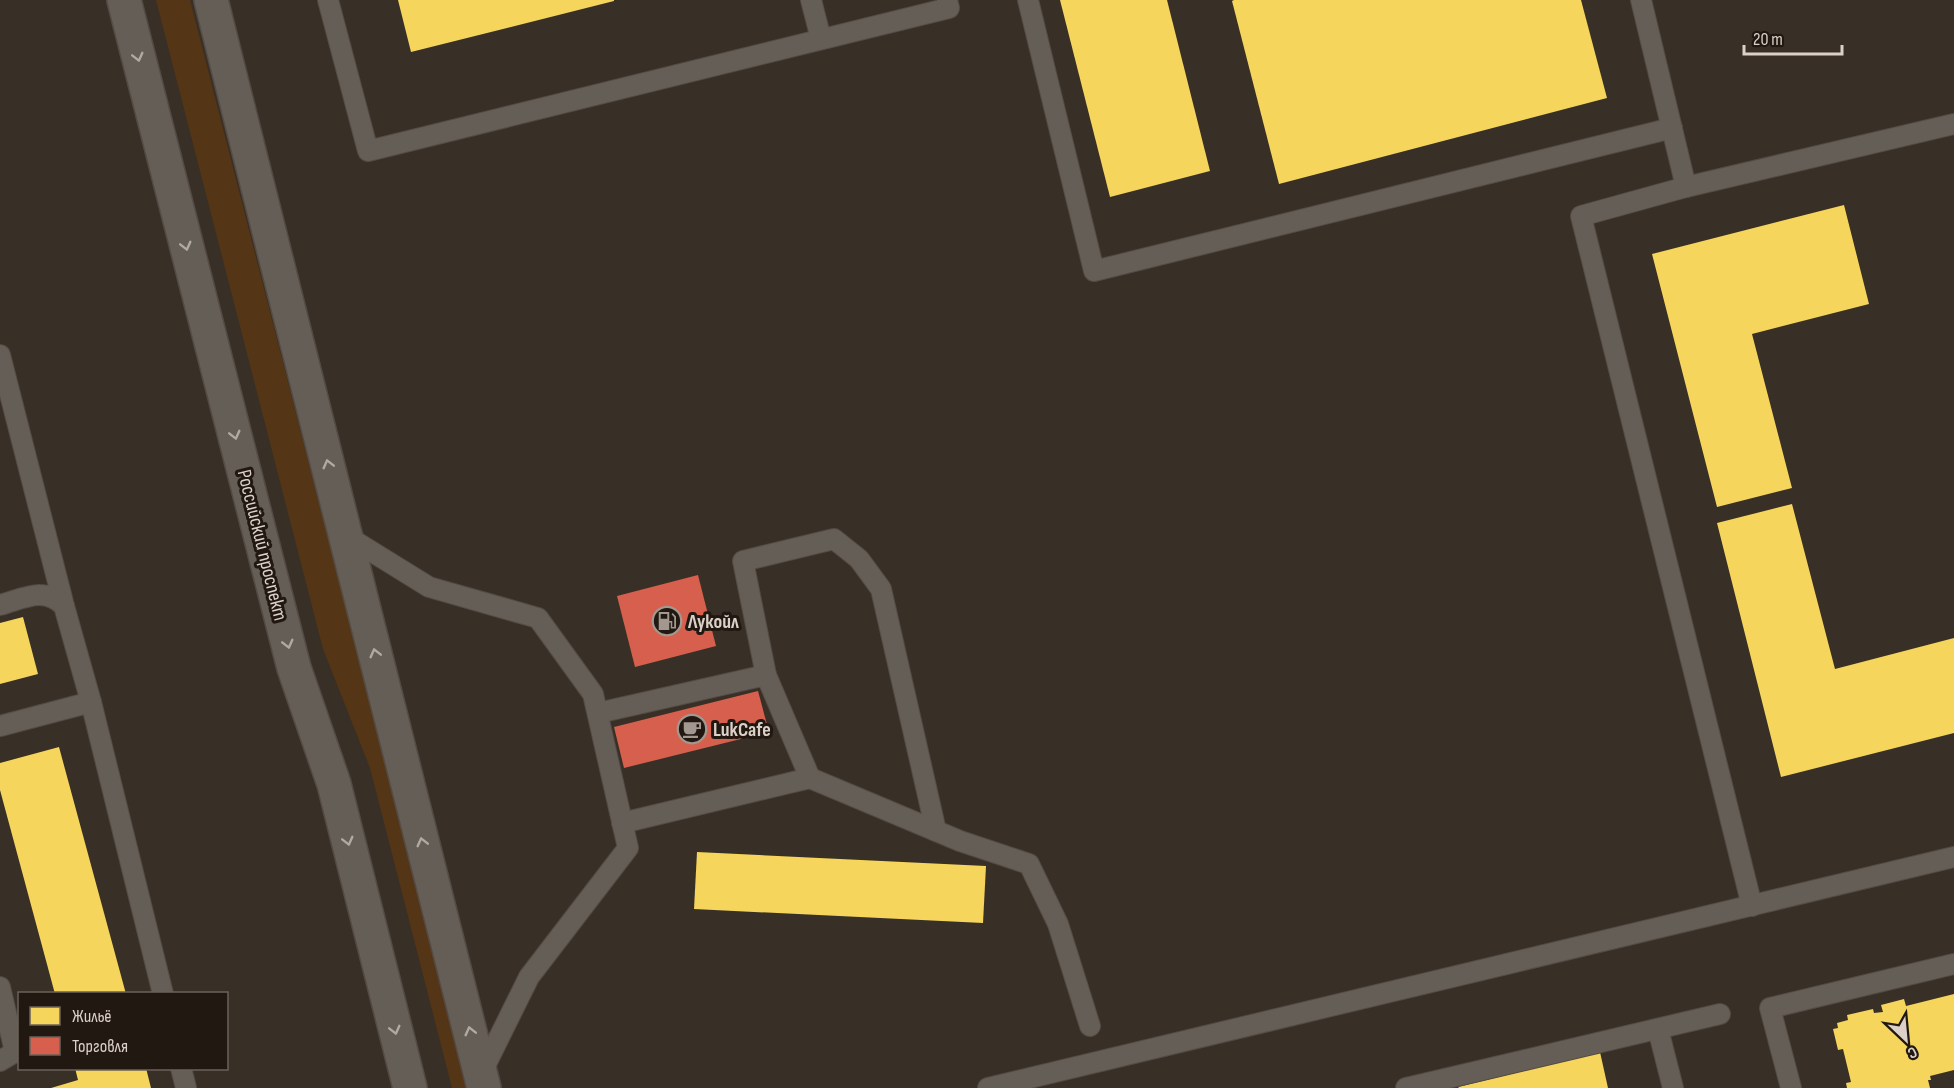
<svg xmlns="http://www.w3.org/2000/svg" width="1954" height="1088" viewBox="0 0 1954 1088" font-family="'Sofia Sans Condensed',sans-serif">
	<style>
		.green { fill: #543515 }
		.homes { fill: #f6d55c }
		.shops { fill: #d6604d }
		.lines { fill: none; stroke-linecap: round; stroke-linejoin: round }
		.lane-casing { stroke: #534b44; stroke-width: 22 }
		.secondary-casing { stroke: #534b44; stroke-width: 36 }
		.lane { stroke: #655e57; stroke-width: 20 }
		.secondary { stroke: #655e57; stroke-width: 33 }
		.oneway { stroke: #b2a9a0 }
		.labels { text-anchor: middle; stroke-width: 6; stroke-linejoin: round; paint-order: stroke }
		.street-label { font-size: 20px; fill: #dcd1c8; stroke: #201811 }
		.poi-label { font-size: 20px; font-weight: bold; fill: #dcd1c8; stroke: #201811; text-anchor: start }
	</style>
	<rect width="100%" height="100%" fill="#382f26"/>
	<!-- green -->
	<polygon class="green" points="156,0 190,0 469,1088 452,1088 370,768 323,649"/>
	<!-- homes -->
	<g class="homes">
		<polygon points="398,0 614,0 614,1 411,52"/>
		<polygon points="1060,0 1167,0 1210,171 1110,197"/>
		<polygon points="1234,0 1581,0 1607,98 1279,184 1232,1"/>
		<polygon points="1844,205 1869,304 1752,334 1792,488 1717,507 1652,254"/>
		<polygon points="1792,504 1835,669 1954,638 1954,733 1781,777 1717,523"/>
		<polygon points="23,617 38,674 0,684 0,623"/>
		<polygon points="59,747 126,994 55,994 0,790 0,763"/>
		<polygon points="697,852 986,866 983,923 694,909"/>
		<polygon points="1954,994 1954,1070 1930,1076 1931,1080 1928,1080 1930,1088 1847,1088 1846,1083 1851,1082 1843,1049 1838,1050 1833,1029 1838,1028 1837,1023 1848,1020 1847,1015 1873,1009 1874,1013 1883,1012 1881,1005 1904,999 1906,1006"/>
		<polygon points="1600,1052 1608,1088 1459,1088 1458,1087"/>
		<polygon points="75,1068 146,1068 151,1088 51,1088 78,1080"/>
	</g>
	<!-- shops -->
	<g class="shops">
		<polygon points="698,575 716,646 635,667 617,596"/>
		<polygon points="758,691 769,732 624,768 614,727"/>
	</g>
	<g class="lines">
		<!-- lane casing -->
		<g class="lane-casing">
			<g id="lane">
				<polyline points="328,0 368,151 949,8 947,0"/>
				<polyline points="811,0 821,39"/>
				<polyline points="1028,0 1094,271 1672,128"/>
				<polyline points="1641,0 1686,187"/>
				<polyline points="0,355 64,606"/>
				<polyline points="345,535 429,587 538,618 593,694 628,848 529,977 481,1074"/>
				<path d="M 0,605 C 25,598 44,586 64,606 L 91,702"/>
				<polyline points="766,675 743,561 834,539 859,559 881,589 936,831"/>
				<polyline points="598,713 766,675 810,778"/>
				<polyline points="0,726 91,702 163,994"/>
				<polyline points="622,823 810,778 960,841 1029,864 1058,924 1090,1026"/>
				<polyline points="1752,906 1581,216 1686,187 1954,124"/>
				<polyline points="0,987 15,1052 0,1061"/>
				<polyline points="1658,1029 1673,1088"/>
				<polyline points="181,1068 186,1088"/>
				<polyline points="988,1088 1954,857"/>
				<polyline points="1406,1088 1720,1014"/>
				<polyline points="1791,1088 1770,1008 1954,964"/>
			</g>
		</g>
		<!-- secondary casing -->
		<g class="secondary-casing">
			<g id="secondary">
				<polyline points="124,0 294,668 334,784 410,1088"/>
				<polyline points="211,0 484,1088"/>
			</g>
		</g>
		<!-- lane -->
		<use href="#lane" class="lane"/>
		<!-- secondary -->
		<use href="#secondary" class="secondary"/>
	</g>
	<!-- one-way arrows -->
	<defs><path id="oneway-chevron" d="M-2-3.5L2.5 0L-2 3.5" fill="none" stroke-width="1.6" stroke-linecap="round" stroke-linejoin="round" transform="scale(1.5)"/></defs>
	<g class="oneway">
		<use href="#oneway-chevron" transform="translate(138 57) rotate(76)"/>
		<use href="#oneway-chevron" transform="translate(186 246) rotate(76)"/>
		<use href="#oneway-chevron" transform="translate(235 435) rotate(76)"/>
		<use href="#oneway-chevron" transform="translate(328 464) rotate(-104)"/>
		<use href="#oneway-chevron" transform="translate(288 644) rotate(76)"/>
		<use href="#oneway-chevron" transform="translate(375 653) rotate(-104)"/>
		<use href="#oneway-chevron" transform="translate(348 841) rotate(76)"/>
		<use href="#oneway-chevron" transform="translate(422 842) rotate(-104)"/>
		<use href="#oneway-chevron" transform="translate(395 1030) rotate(76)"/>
		<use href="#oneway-chevron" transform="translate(470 1031) rotate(-104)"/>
	</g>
	<!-- icons -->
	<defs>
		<g id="fuel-ring" transform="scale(1.5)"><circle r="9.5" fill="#201811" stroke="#a3988f" stroke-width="1.5"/><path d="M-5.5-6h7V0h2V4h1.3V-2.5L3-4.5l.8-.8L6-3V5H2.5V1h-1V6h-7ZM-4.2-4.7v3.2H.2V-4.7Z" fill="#a3988f"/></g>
		<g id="cafe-ring" transform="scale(1.5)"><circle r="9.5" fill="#201811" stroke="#a3988f" stroke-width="1.5"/><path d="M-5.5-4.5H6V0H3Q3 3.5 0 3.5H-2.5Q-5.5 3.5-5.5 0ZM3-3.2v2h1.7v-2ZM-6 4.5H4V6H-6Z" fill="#a3988f"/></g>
	</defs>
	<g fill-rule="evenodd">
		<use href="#fuel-ring" x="667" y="621"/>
		<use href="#cafe-ring" x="692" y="729"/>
	</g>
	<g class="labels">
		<!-- street labels -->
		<g class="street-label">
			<text transform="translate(263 545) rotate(76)" y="7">Российский проспект</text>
		</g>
		<!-- poi labels -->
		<g class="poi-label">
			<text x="688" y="628">Лукойл</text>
			<text x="713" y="736">LukCafe</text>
		</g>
	</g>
	<!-- legend -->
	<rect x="18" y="992" width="210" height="78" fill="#201811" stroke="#6b625a" stroke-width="1.5"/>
	<rect x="30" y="1007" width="30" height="18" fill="#f6d55c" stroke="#6b625a" stroke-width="1.5"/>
	<text x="72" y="1022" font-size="18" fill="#dcd1c8">Жильё</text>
	<rect x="30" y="1037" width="30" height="18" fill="#d6604d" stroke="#6b625a" stroke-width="1.5"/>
	<text x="72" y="1052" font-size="18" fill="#dcd1c8">Торговля</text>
	<!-- north arrow -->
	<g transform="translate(1906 1040) rotate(154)" stroke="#201811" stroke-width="4.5" paint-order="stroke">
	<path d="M0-4.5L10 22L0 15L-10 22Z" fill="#dcd1c8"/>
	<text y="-9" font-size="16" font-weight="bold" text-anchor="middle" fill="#dcd1c8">С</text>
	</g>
	<!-- scale -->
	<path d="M1744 45v9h98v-9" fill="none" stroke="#dcd1c8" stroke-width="3"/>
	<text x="1753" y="45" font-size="18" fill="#dcd1c8" stroke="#201811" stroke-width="4.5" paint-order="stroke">20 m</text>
</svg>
